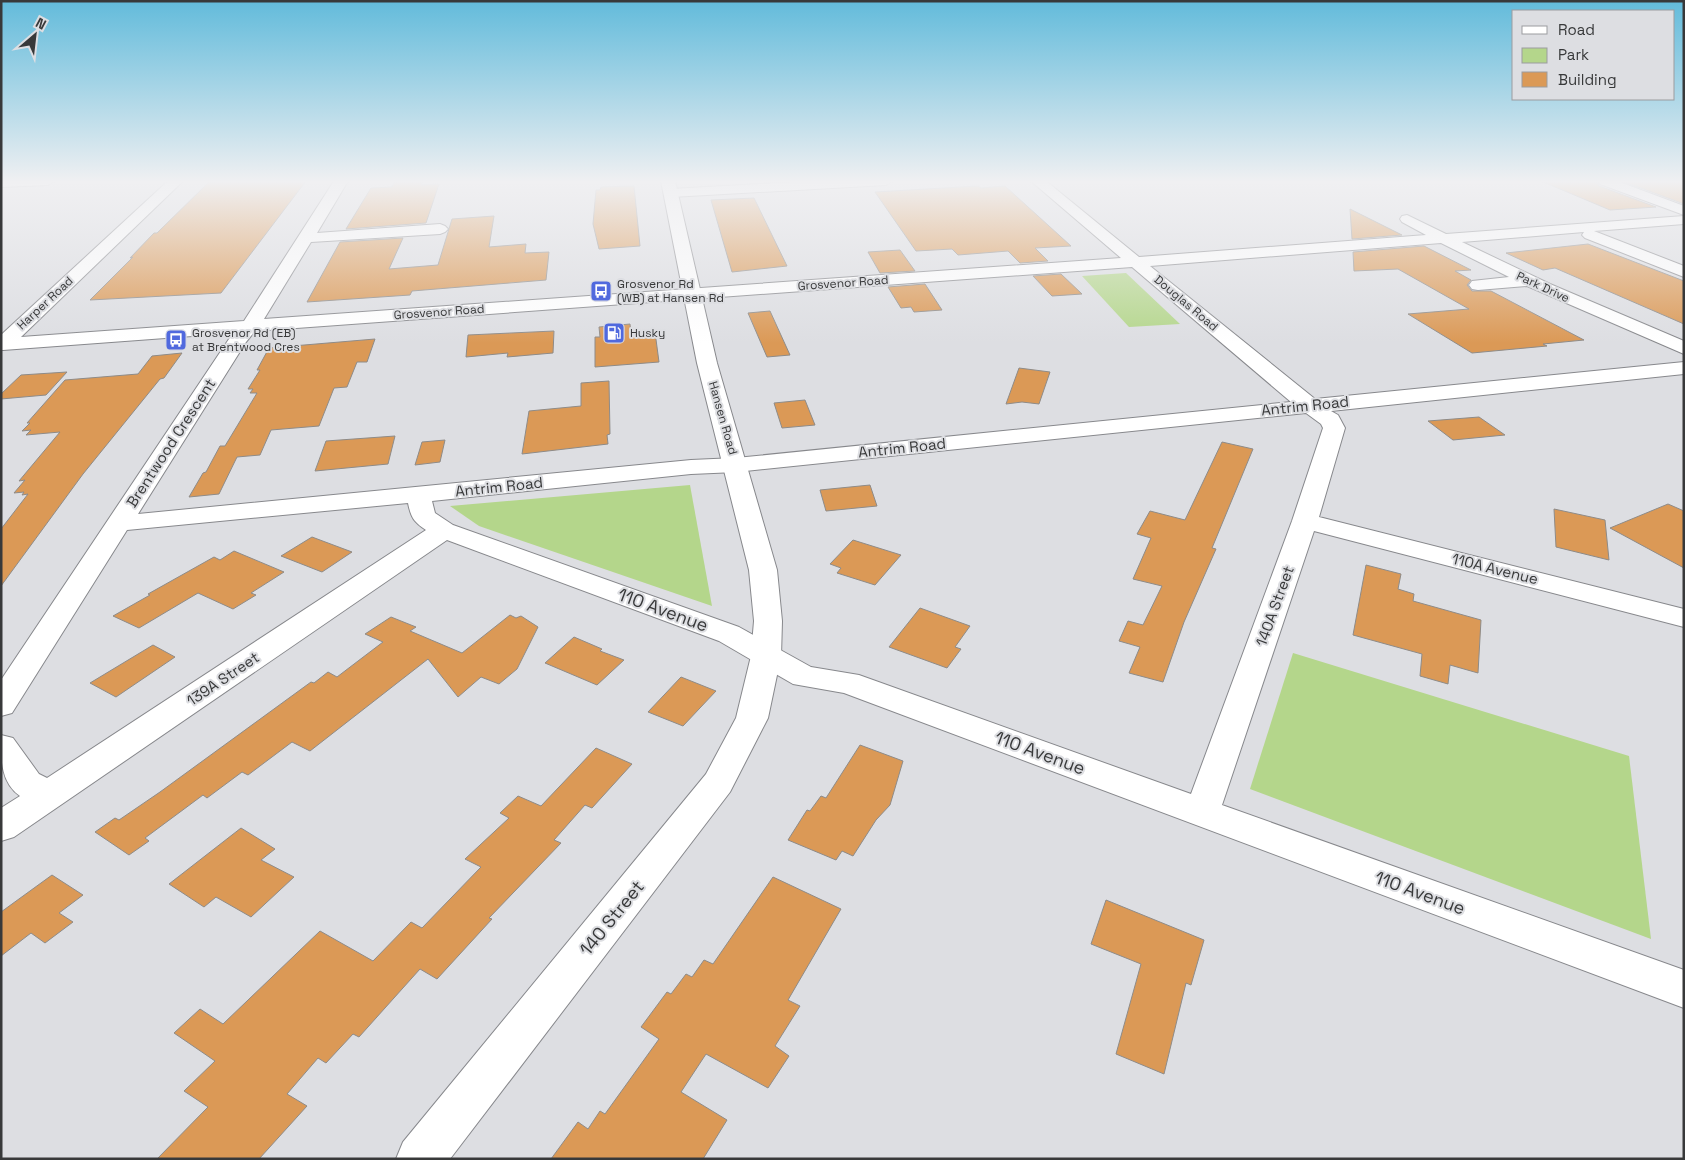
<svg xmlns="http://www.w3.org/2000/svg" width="1685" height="1160" viewBox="0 0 1685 1160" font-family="'Space Grotesk',sans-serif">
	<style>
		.green { fill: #b4d68b }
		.building { fill: #db9956; stroke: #8e8b88 }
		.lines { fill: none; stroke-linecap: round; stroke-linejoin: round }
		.minor-casing { stroke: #87888c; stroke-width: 2 }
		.major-casing { stroke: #87888c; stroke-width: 2 }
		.minor { fill: #fff; fill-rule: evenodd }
		.major { fill: #fff; fill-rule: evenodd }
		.labels { text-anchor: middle; stroke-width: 4; stroke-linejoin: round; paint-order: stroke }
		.far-street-label { font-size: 12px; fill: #38393a; stroke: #dddee2 }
		.far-poi-label { font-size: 12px; fill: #38393a; stroke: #dddee2; text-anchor: start }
		.street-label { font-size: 15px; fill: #38393a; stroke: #dddee2 }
		.near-street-label { font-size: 18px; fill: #38393a; stroke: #dddee2 }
	</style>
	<rect width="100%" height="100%" fill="#dddee2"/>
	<!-- green -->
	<g class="green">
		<polygon points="1126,273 1180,324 1129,327 1082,276"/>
		<polygon points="690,485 712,606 479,526 450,506"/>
		<polygon points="1293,653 1629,756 1651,939 1250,789"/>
	</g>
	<!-- building -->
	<g class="building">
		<polygon points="223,181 306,181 221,293 90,300 133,257 130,258 154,233 157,233 209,182"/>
		<polygon points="395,181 423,181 421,185 439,184 426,223 346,229 371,188 392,187"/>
		<polygon points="1541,181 1596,181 1599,186 1656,207 1610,210"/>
		<polygon points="1622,181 1684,181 1684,204"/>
		<polygon points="634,186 640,246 599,249 593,224 596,190 600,190 601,187"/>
		<polygon points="978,186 981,188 1005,186 1071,246 1035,248 1048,261 1020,263 1008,251 958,255 952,249 916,251 875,192"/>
		<polygon points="754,198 787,266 732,272 711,200"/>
		<polygon points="1350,209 1402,235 1352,239"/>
		<polygon points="494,216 489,247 526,244 525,253 549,252 546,280 412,291 410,295 307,302 340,242 403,238 389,269 438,265 452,219"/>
		<polygon points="1588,244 1684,281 1684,324 1555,268 1543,270 1506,253"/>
		<polygon points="1424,246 1471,270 1455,271 1471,280 1467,285 1472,291 1491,291 1584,340 1543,344 1547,346 1472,353 1408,314 1469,309 1398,269 1354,271 1353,252"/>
		<polygon points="900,250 915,271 880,273 868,252"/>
		<polygon points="1061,274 1082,294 1052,296 1033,276"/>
		<polygon points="925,284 942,310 914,312 911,307 901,308 888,287"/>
		<polygon points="770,311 790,355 767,357 748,313"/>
		<polygon points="630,324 631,334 655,332 659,362 595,367 595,337 600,337 599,327"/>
		<polygon points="554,331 553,353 507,357 508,353 466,357 468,335"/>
		<polygon points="375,339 367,362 357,362 347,387 334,388 319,426 271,430 260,455 237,457 219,494 189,497 203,473 206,472 220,446 225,446 257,393 250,393 253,389 248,389 260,370 257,370 269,348"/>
		<polygon points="182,353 164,378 160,379 83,474 1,586 1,529 28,494 22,495 24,492 14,493 25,480 19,481 60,432 26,435 31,430 22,431 30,423 27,423 65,380 138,374 152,356"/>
		<polygon points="1019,368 1050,372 1039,404 1022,402 1006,404"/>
		<polygon points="67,372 46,395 1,399 1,394 21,375"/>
		<polygon points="609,381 610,434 607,435 608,444 522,454 529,411 581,406 581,383"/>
		<polygon points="805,400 815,425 782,428 774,403"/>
		<polygon points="1479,417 1505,435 1453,440 1428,421"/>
		<polygon points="395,436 388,464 315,471 326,441"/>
		<polygon points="445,440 440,462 415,465 422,442"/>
		<polygon points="1222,442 1253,449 1212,548 1216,549 1184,622 1163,682 1129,673 1140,647 1119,641 1128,621 1143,625 1162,586 1133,579 1151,538 1137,534 1150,511 1185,520"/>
		<polygon points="870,485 877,506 826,511 820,490"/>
		<polygon points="1668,504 1684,511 1684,568 1610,528"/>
		<polygon points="1554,509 1605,520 1609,560 1556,547"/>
		<polygon points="312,537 352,552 322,572 281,556"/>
		<polygon points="853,540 901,555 875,585 837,573 841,568 830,564"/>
		<polygon points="234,551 284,572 251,593 256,595 233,609 198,593 139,628 113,616 150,595 148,594 214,557 220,560"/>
		<polygon points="1366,565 1401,574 1398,589 1414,594 1413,601 1481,620 1478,673 1450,665 1448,684 1420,676 1422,654 1353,635"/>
		<polygon points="920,608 970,626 955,647 961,649 947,668 889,647"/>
		<polygon points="510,615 516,618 521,616 538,627 517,669 499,684 481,677 458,697 428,659 310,751 292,742 248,775 242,772 207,798 203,795 145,838 149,841 129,855 95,832 115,818 119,820 160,792 311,682 314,683 328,672 337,677 383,642 365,634 391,617 416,627 410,631 462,653"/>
		<polygon points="574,637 602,649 600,651 624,660 597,685 545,663"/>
		<polygon points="153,645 175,657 116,697 90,683"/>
		<polygon points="681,677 716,691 683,726 648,712"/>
		<polygon points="860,745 903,761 890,805 876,820 853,856 842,851 836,860 788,840 807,810 810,811 821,796 826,798"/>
		<polygon points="596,748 632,764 592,808 585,805 554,840 561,843 489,918 492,919 437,979 420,969 359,1037 353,1034 326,1063 318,1058 287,1094 307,1106 259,1159 157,1159 208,1107 184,1091 215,1061 174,1033 200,1009 223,1024 320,931 373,961 411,922 422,928 481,867 465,859 509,818 500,813 518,796 541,806"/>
		<polygon points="241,828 275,849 261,860 294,877 251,917 216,897 204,907 169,884"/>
		<polygon points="52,875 83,895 59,913 73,922 45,943 31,933 1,956 1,912"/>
		<polygon points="773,877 841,909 788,1000 800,1006 775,1046 789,1056 768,1088 706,1054 681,1092 727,1120 703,1159 551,1159 578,1122 588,1129 600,1111 605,1114 659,1039 641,1027 667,992 671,994 686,974 692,977 704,960 713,964"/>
		<polygon points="1106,900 1204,940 1191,985 1186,983 1164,1074 1116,1054 1141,964 1091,944"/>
	</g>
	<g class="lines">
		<!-- minor casing -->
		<g class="minor-casing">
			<g id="minor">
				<polygon points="1,181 55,181 48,185 1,187"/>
				<path d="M 168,181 L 183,181 L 21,337 L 244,321 L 334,181 L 348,181 L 317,233 L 440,224 L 445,226 L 448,229 L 445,232 L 440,234 L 311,242 L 264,319 L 1121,258 L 1031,181 L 1046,181 L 1139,257 L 1426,235 L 1402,222 L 1400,219 L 1402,216 L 1407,215 L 1446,234 L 1684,216 L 1684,224 L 1594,231 L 1684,266 L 1684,277 L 1585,238 L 1582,235 L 1584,232 L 1462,242 L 1550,284 L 1684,341 L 1684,354 L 1527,286 L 1478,290 L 1472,289 L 1469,285 L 1472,281 L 1509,277 L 1441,243 L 1150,266 L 1315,399 L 1684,362 L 1684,374 L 1331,411 L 1338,415 L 1345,428 L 1319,517 L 1684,609 L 1684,627 L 1314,531 L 1222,805 L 1684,970 L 1684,1008 L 844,693 L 793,684 L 719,641 L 447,540 L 14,837 L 1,841 L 1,808 L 20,796 C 0,782 1,758 1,735 L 13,738 L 39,774 L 47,778 L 426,530 C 414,522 411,518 408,503 L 127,530 L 12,713 L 1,716 L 1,680 L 233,333 L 3,350 L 1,350 L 1,335 ZM 1132,267 L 1291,402 L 736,458 L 691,460 L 138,514 L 246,342 L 255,331 ZM 1306,413 L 1321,424 L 1323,428 L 1292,521 L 1191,794 L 859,675 L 811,667 L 739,627 L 453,525 L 435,513 L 432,501 L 691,474 L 736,472 Z"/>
				<polygon points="814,181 893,181 886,185 671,197 664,193 671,189"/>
				<polygon points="1598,181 1617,181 1684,206 1684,215 1600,184"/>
			</g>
		</g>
		<!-- major casing -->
		<g class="major-casing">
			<polygon id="major" points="661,181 675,181 717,363 777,570 782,621 781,656 768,718 730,792 450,1159 396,1159 403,1142 706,774 736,718 751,656 754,621 749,570 697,363"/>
		</g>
		<!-- minor -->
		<use href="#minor" class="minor"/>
		<!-- major -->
		<use href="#major" class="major"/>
	</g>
	<!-- sky -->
	<linearGradient id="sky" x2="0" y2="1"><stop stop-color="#62bbdb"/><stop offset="0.53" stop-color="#f0f0f2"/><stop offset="1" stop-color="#f0f0f2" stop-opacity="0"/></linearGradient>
	<rect width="1685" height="343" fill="url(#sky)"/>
	<!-- icons -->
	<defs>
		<g id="bus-square" transform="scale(1.125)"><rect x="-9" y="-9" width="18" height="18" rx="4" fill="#5069de" stroke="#dddee2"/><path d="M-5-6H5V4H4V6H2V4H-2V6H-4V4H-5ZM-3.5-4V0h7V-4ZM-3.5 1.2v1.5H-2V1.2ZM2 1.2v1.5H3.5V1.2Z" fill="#fff"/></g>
		<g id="fuel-square" transform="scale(1.125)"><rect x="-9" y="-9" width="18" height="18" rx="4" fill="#5069de" stroke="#dddee2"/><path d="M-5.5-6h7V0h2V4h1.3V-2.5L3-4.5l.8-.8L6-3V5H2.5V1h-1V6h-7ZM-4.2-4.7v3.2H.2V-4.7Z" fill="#fff"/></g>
	</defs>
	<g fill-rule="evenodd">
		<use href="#bus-square" x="601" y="291"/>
		<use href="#fuel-square" x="614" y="333"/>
		<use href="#bus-square" x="176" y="340"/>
	</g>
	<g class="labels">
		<!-- far-street labels -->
		<g class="far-street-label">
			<text transform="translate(843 283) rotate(-4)" y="4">Grosvenor Road</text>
			<text transform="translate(1543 287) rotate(25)" y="4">Park Drive</text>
			<text transform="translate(45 303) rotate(-43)" y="4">Harper Road</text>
			<text transform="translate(1186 303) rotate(40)" y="4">Douglas Road</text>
			<text transform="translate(439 312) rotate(-4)" y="4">Grosvenor Road</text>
			<text transform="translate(723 418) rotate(74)" y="4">Hansen Road</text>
		</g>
		<!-- far-poi labels -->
		<g class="far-poi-label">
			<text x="617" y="288">Grosvenor Rd<tspan x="617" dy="14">(WB) at Hansen Rd</tspan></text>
			<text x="192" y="337">Grosvenor Rd (EB)<tspan x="192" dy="14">at Brentwood Cres</tspan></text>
			<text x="630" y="337">Husky</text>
		</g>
		<!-- street labels -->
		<g class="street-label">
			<text transform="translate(1305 406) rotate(-6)" y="5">Antrim Road</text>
			<text transform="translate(171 443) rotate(-57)" y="5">Brentwood Crescent</text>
			<text transform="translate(902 448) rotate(-6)" y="5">Antrim Road</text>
			<text transform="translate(499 487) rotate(-6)" y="5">Antrim Road</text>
			<text transform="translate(1495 569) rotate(14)" y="5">110A Avenue</text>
			<text transform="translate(1275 606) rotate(-70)" y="5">140A Street</text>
			<text transform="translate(223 679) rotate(-34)" y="5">139A Street</text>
		</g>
		<!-- near-street labels -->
		<g class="near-street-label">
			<text transform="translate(663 610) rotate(20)" y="6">110 Avenue</text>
			<text transform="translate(1040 753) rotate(20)" y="6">110 Avenue</text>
			<text transform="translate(1420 893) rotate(20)" y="6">110 Avenue</text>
			<text transform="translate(612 918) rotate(-51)" y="6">140 Street</text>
		</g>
	</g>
	<!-- border -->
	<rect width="1685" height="1160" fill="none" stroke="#38393a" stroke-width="5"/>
	<!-- legend -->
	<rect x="1512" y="10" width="162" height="90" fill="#dddee2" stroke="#9b9c9f"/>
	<rect x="1522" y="26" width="25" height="8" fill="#ffffff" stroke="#9b9c9f"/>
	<text x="1558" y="35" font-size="15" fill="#38393a">Road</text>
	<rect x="1522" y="48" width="25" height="15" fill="#b4d68b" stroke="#9b9c9f"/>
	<text x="1558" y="60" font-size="15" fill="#38393a">Park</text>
	<rect x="1522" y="72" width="25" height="15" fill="#db9956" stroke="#9b9c9f"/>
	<text x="1558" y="85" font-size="15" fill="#38393a">Building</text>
	<!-- north arrow -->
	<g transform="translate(35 35) rotate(28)" stroke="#dddee2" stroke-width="4" paint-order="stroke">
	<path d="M0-4L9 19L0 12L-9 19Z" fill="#38393a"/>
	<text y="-8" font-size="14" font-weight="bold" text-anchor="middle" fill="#38393a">N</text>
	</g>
</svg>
